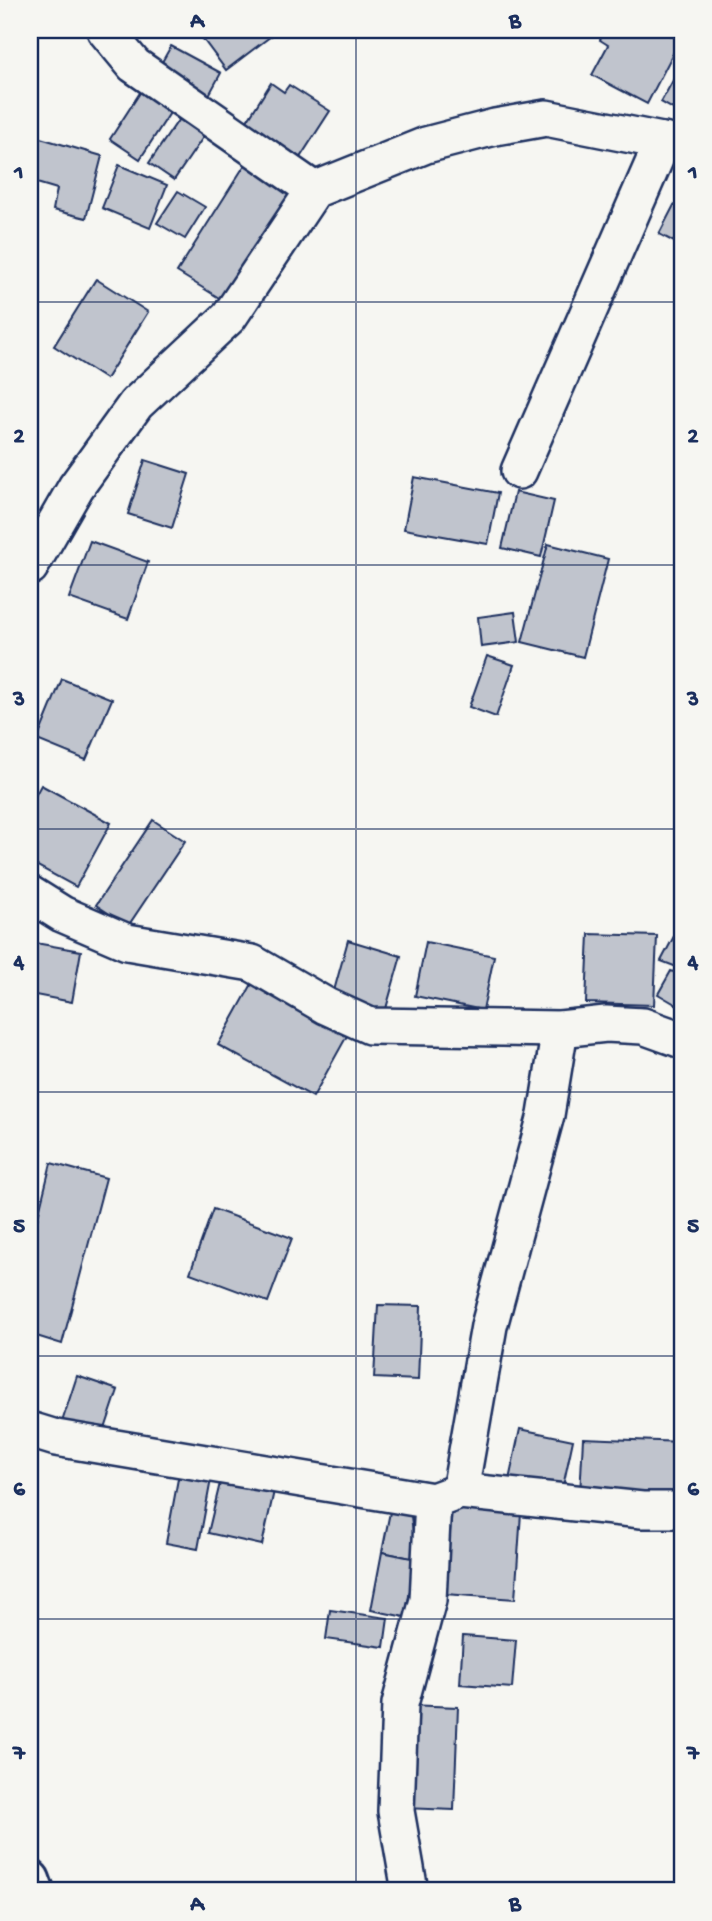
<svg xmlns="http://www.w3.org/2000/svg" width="712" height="1921" viewBox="0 0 712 1921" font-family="'Gochi Hand',sans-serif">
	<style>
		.building { fill: #c0c4cd; stroke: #1b2f5e; stroke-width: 2 }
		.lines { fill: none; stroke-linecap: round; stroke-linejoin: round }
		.street-casing { stroke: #1b2f5e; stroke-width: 40 }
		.secondary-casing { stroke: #1b2f5e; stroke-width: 44 }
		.street { stroke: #f6f6f2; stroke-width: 35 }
		.secondary { stroke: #f6f6f2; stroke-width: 38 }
		.grid { fill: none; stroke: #1b2f5e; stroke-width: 2; stroke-opacity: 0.55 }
		.neatline { fill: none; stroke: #1b2f5e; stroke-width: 2.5 }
		.grid-label { font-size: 23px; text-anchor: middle; font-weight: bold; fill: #1b2f5e }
	</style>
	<rect width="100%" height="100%" fill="#f6f6f2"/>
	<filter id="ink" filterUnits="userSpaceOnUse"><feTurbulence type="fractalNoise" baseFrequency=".0143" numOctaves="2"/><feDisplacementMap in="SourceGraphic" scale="14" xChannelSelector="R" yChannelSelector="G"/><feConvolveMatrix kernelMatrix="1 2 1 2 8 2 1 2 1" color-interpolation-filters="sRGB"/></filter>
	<g filter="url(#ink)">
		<!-- building -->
		<g class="building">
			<polygon points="199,30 279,30 226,70 197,31"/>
			<polygon points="605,30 660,30 680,40 647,104 592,75 608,45 600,40"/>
			<polygon points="171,46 221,73 208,97 158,69"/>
			<polygon points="682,64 682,114 661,102"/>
			<polygon points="147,82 177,102 140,159 110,139"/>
			<polygon points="271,83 284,92 289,85 330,111 299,159 245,124"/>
			<polygon points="183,113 208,130 174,180 149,163"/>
			<polygon points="30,135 102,156 86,218 53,210 57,189 30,181"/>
			<polygon points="246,163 294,192 224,301 177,272"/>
			<polygon points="119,165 167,185 150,228 102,208"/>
			<polygon points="178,191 205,207 185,239 157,223"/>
			<polygon points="674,205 682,209 682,246 659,234"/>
			<polygon points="96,279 148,312 106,379 54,346"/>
			<polygon points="145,460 189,474 172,528 128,514"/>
			<polygon points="414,477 498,493 488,544 404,529"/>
			<polygon points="515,492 554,501 541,557 502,548"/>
			<polygon points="90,541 148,562 128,619 69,598"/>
			<polygon points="548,544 608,559 583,657 522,642"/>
			<polygon points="515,612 519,642 481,647 478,617"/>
			<polygon points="487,656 514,665 496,717 469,707"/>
			<polygon points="62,679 112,699 86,760 37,740"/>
			<polygon points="41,785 111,823 76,887 30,862 30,805"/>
			<polygon points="153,820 185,841 128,926 96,905"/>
			<polygon points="682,921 682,969 661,961"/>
			<polygon points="589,934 657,936 654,1005 586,1003"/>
			<polygon points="348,940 401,956 385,1012 332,998"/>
			<polygon points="30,942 81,951 72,1002 30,994"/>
			<polygon points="426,942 494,956 483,1010 415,996"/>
			<polygon points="671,971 682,975 682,1008 658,994"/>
			<polygon points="253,982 348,1034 313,1097 218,1045"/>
			<polygon points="51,1163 106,1178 62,1344 30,1334 30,1249"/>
			<polygon points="213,1209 292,1238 268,1302 190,1273"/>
			<polygon points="378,1305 421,1306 418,1380 374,1378"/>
			<polygon points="77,1376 118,1390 103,1435 62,1422"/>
			<polygon points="520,1429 573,1440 562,1491 509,1480"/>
			<polygon points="583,1438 682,1442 682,1499 580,1495"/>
			<polygon points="180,1468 212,1474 198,1549 166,1543"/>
			<polygon points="221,1479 274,1491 262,1545 208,1533"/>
			<polygon points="452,1508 521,1513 515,1599 445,1594"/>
			<polygon points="390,1512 411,1516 416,1559 382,1552"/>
			<polygon points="382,1552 416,1559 405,1617 371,1610"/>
			<polygon points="330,1610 388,1618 384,1647 326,1639"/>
			<polygon points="463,1636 516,1640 512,1688 460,1684"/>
			<polygon points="408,1705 458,1707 454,1810 404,1808"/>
		</g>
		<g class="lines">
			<!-- street casing -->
			<g class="street-casing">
				<g id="street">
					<polyline points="105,30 134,65 314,190"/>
					<polyline points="519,471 663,141"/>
					<polyline points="30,567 76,487 136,404 229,317 314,190 426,145 495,127 546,118 682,145"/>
					<polyline points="30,894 62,914 127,942 252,963 326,1006 370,1026 560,1029 606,1024 643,1026 682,1040"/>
					<polyline points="30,1430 56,1438 433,1501 460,1491 642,1510 682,1510"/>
					<polyline points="460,1491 489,1326 546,1115 560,1029"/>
					<polyline points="410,1891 396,1811 400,1704 428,1600 433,1501"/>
				</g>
			</g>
			<!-- secondary casing -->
			<g class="secondary-casing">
				<polyline id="secondary" points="30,1880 34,1891"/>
			</g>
			<!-- street -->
			<use href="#street" class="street"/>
			<!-- secondary -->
			<use href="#secondary" class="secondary"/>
		</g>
	</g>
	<!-- grid -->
	<path class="grid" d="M 356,30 L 356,1891M 30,302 L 682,302M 30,565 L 682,565M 30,829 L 682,829M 30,1092 L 682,1092M 30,1356 L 682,1356M 30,1619 L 682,1619"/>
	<!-- margin -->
	<rect width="712" height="1921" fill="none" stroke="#f6f6f2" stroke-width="77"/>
	<rect x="38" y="38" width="636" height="1844" class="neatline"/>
	<g class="grid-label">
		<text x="197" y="27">A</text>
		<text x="515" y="27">B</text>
		<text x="19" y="178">1</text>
		<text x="693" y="178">1</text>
		<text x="19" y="442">2</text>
		<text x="693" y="442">2</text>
		<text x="19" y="705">3</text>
		<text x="693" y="705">3</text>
		<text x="19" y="968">4</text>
		<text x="693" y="968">4</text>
		<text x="19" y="1232">5</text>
		<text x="693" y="1232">5</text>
		<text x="19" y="1495">6</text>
		<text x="693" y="1495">6</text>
		<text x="19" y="1759">7</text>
		<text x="693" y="1759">7</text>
		<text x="197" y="1910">A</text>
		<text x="515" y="1910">B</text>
	</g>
</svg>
